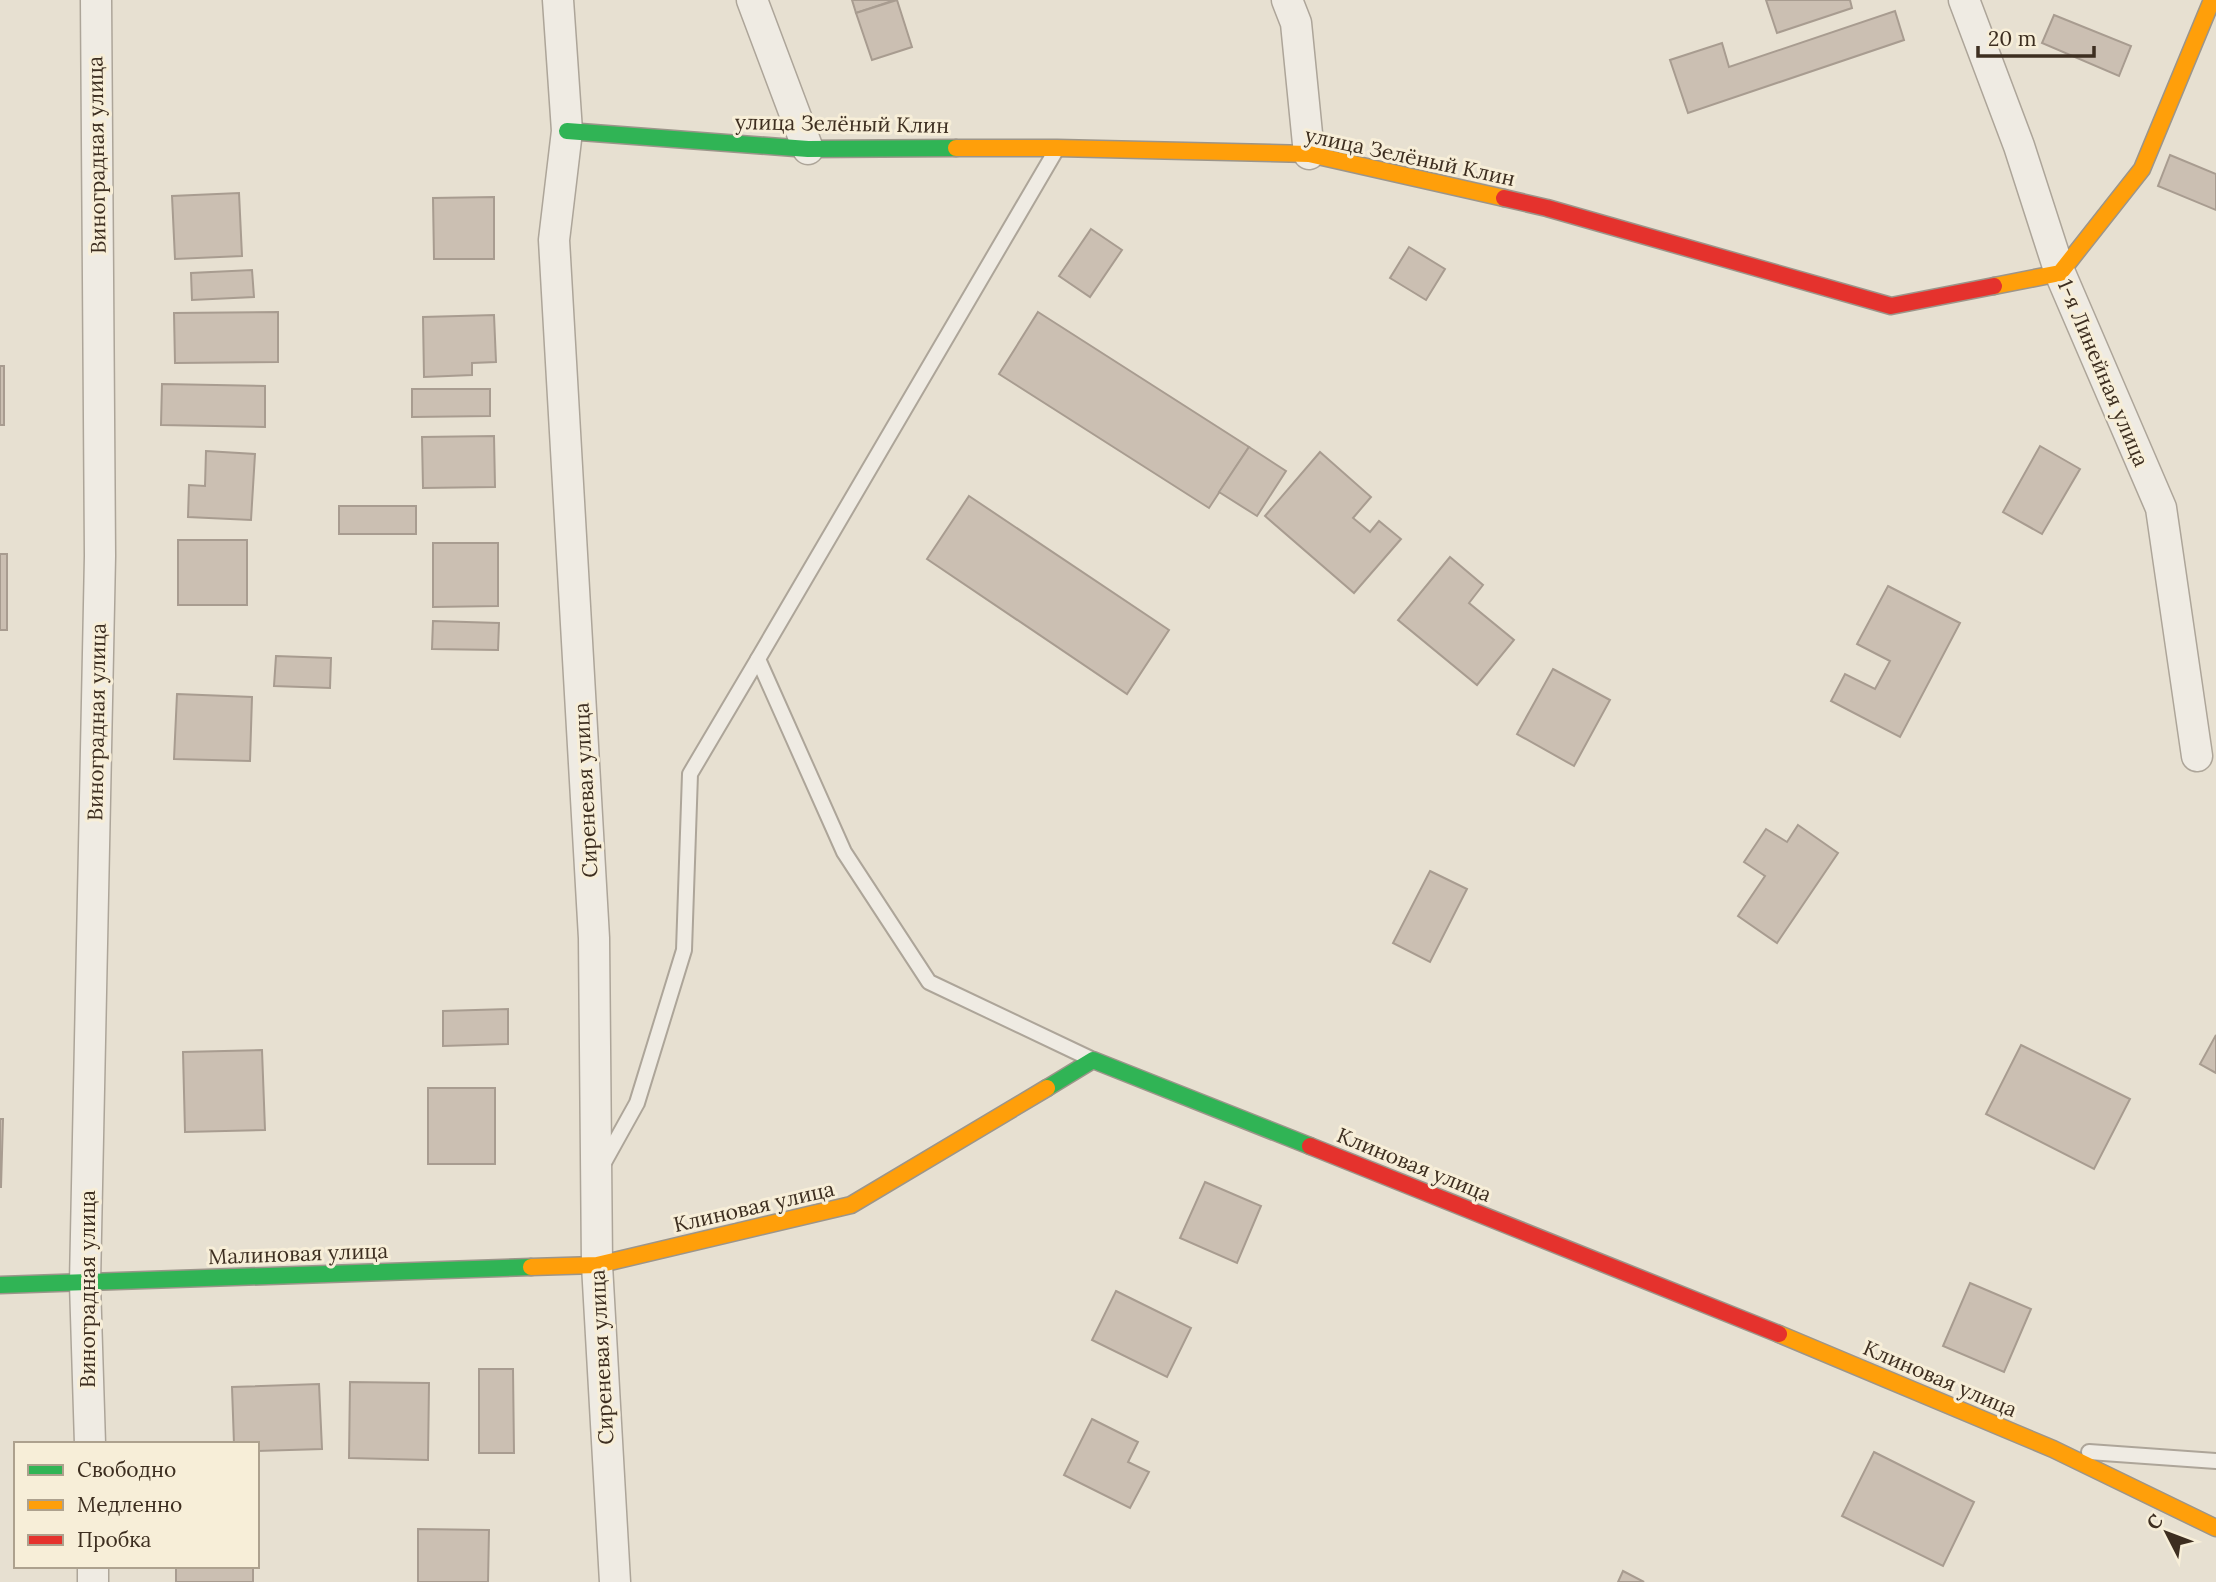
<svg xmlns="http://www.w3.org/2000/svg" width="2216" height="1582" viewBox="0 0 2216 1582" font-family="Lora,serif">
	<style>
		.building { fill: #cbbfb2; stroke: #a89c90; stroke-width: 2 }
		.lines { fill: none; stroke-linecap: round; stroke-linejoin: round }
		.lane-casing { stroke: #ada599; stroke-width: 18 }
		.street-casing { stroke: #ada599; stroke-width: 33 }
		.fast-casing { stroke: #9c958a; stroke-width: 19 }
		.slow-casing { stroke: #9c958a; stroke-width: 19 }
		.jam-casing { stroke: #9c958a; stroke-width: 19 }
		.lane { stroke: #efebe3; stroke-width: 14 }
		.street { stroke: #efebe3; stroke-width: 30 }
		.fast { stroke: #30b455; stroke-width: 16 }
		.slow { stroke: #ff9f0a; stroke-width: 16 }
		.jam { stroke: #e5322d; stroke-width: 16 }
		.labels { text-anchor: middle; stroke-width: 6; stroke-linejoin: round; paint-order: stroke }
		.street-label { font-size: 21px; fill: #3d2e20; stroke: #f7eed8 }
	</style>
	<rect width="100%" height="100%" fill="#e7e0d1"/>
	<!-- building -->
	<g class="building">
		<polygon points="852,0 895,0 856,13"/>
		<polygon points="897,0 912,47 872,60 856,13"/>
		<polygon points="1766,0 1850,0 1852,8 1777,33"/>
		<polygon points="1895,11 1904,40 1688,113 1670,60 1722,43 1729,67"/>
		<polygon points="2054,15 2131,46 2119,76 2042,43"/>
		<polygon points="2170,155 2216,174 2216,210 2158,186"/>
		<polygon points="239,193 242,256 175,259 172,196"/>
		<polygon points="494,197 494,259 434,259 433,198"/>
		<polygon points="1091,229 1122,250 1090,297 1059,276"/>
		<polygon points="1409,247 1445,269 1426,300 1390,278"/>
		<polygon points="252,270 254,297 192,300 191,273"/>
		<polygon points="278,312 278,362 175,363 174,313"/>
		<polygon points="1038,312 1249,447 1209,508 999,374"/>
		<polygon points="494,315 496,362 472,363 472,375 424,377 423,317"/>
		<rect x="0" y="366" width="4" height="59"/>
		<polygon points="162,384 265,386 265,427 161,425"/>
		<polygon points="412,389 490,389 490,416 412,417"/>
		<polygon points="494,436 495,487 423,488 422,437"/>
		<polygon points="2040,446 2080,469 2042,534 2003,512"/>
		<polygon points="1249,447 1286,471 1257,516 1219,492"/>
		<polygon points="206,451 255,454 251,520 188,517 189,485 205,486"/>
		<polygon points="1320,452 1371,497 1353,518 1370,532 1379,521 1401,539 1354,593 1265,516"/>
		<polygon points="969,496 1169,630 1127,694 927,559"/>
		<rect x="339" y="506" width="77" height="28"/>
		<rect x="178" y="540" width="69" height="65"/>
		<polygon points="433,543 498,543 498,606 433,607"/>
		<rect x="0" y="554" width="7" height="76"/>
		<polygon points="1450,557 1483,585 1469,603 1514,640 1477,685 1398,620"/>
		<polygon points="1888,586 1960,623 1900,737 1831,701 1845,674 1875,689 1890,661 1857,644"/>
		<polygon points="433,621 499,623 498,650 432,649"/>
		<polygon points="276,656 331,658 330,688 274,686"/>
		<polygon points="1553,669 1610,700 1574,766 1517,734"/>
		<polygon points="177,694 252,697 250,761 174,759"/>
		<polygon points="1798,825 1838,853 1777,943 1738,916 1765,876 1744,862 1766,829 1787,842"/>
		<polygon points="1430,871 1467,889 1430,962 1393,943"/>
		<polygon points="508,1009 508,1044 443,1046 443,1011"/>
		<polygon points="2216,1035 2216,1073 2200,1064"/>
		<polygon points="2021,1045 2130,1099 2094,1169 1986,1114"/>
		<polygon points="262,1050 265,1130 185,1132 183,1052"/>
		<rect x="428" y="1088" width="67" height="76"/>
		<polygon points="0,1119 3,1119 1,1187 0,1187"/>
		<polygon points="1205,1182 1261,1206 1237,1263 1180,1238"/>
		<polygon points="1970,1283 2031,1309 2004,1372 1943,1346"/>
		<polygon points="1116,1291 1191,1328 1167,1377 1092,1340"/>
		<polygon points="479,1369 513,1369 514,1453 479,1453"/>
		<polygon points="350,1382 429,1383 428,1460 349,1458"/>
		<polygon points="319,1384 322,1449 257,1451 257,1444 234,1444 232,1387"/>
		<polygon points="1092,1419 1138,1442 1128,1462 1149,1472 1130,1508 1064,1475"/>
		<polygon points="1874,1452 1974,1502 1943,1566 1842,1516"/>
		<polygon points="418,1529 489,1530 488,1582 418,1582"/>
		<rect x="176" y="1566" width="77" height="16"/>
		<polygon points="1623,1571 1644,1582 1618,1582"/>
	</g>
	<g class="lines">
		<!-- lane casing -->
		<g class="lane-casing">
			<g id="lane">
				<polyline points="1055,152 758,659 844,852 929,982 1089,1058"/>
				<polyline points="602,1166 637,1103 684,950 690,774 758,659"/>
				<polyline points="2089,1452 2216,1461"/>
			</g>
		</g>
		<!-- street casing -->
		<g class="street-casing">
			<g id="street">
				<polyline points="558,0 567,131 554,240 594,938 597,1265 615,1582"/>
				<polyline points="752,0 808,149"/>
				<polyline points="1287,0 1296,23 1309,154"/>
				<polyline points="1964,0 2019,146 2060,273 2161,508 2197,756"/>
				<polyline points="90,1444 85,1283 100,556 96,0"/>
				<polyline points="93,1582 93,1566"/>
			</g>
		</g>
		<!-- fast casing -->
		<g class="fast-casing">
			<g id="fast">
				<polyline points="567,131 808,149 956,148"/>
				<polyline points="1047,1088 1093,1060 1310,1146"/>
				<polyline points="0,1285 531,1267"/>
			</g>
		</g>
		<!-- slow casing -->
		<g class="slow-casing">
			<g id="slow">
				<polyline points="956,148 1057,148 1309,154 1504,198"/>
				<polyline points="1994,286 2060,273 2142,169 2212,0"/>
				<polyline points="531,1267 597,1265 851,1205 1047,1088"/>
				<polyline points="1779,1334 2053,1449 2216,1528"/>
			</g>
		</g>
		<!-- jam casing -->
		<g class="jam-casing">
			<g id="jam">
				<polyline points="1504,198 1547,208 1891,306 1994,286"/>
				<polyline points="1310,1146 1779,1334"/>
			</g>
		</g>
		<!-- lane -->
		<use href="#lane" class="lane"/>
		<!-- street -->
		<use href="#street" class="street"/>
		<!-- fast -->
		<use href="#fast" class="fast"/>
		<!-- slow -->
		<use href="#slow" class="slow"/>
		<!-- jam -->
		<use href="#jam" class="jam"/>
	</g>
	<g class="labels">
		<!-- street labels -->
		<g class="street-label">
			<text transform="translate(842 124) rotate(1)" y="7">улица Зелёный Клин</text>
			<text transform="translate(97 155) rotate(-91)" y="7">Виноградная улица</text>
			<text transform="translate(1410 157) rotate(12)" y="7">улица Зелёный Клин</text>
			<text transform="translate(2103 373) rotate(67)" y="7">1-я Линейная улица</text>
			<text transform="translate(97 722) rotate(-89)" y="7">Виноградная улица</text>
			<text transform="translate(586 790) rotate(-93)" y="7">Сиреневая улица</text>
			<text transform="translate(1414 1165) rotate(22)" y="7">Клиновая улица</text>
			<text transform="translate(754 1207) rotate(-13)" y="7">Клиновая улица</text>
			<text transform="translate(298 1254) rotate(-2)" y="7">Малиновая улица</text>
			<text transform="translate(88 1289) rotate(-90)" y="7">Виноградная улица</text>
			<text transform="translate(602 1357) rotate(-93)" y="7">Сиреневая улица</text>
			<text transform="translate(1940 1379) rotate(23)" y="7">Клиновая улица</text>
		</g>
	</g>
	<!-- legend -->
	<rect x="14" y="1442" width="245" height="126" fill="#f7eed8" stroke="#ada18e" stroke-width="2"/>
	<rect x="28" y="1465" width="35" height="10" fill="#30b455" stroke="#ada18e" stroke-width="2"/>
	<text x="77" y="1477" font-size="21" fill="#3d2e20">Свободно</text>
	<rect x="28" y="1500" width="35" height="10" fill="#ff9f0a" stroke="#ada18e" stroke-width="2"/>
	<text x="77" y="1512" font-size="21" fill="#3d2e20">Медленно</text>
	<rect x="28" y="1535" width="35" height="10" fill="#e5322d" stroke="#ada18e" stroke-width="2"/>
	<text x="77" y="1547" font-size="21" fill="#3d2e20">Пробка</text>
	<!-- north arrow -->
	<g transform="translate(2167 1533) rotate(312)" stroke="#f7eed8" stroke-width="5" paint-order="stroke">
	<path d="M0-5L12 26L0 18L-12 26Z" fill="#3d2e20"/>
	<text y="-10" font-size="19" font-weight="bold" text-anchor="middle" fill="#3d2e20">С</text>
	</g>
	<!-- scale -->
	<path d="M1978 46v10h116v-10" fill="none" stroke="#3d2e20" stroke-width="3.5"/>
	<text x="1988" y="46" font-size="21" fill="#3d2e20" stroke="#f7eed8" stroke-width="5" paint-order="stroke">20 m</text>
</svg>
